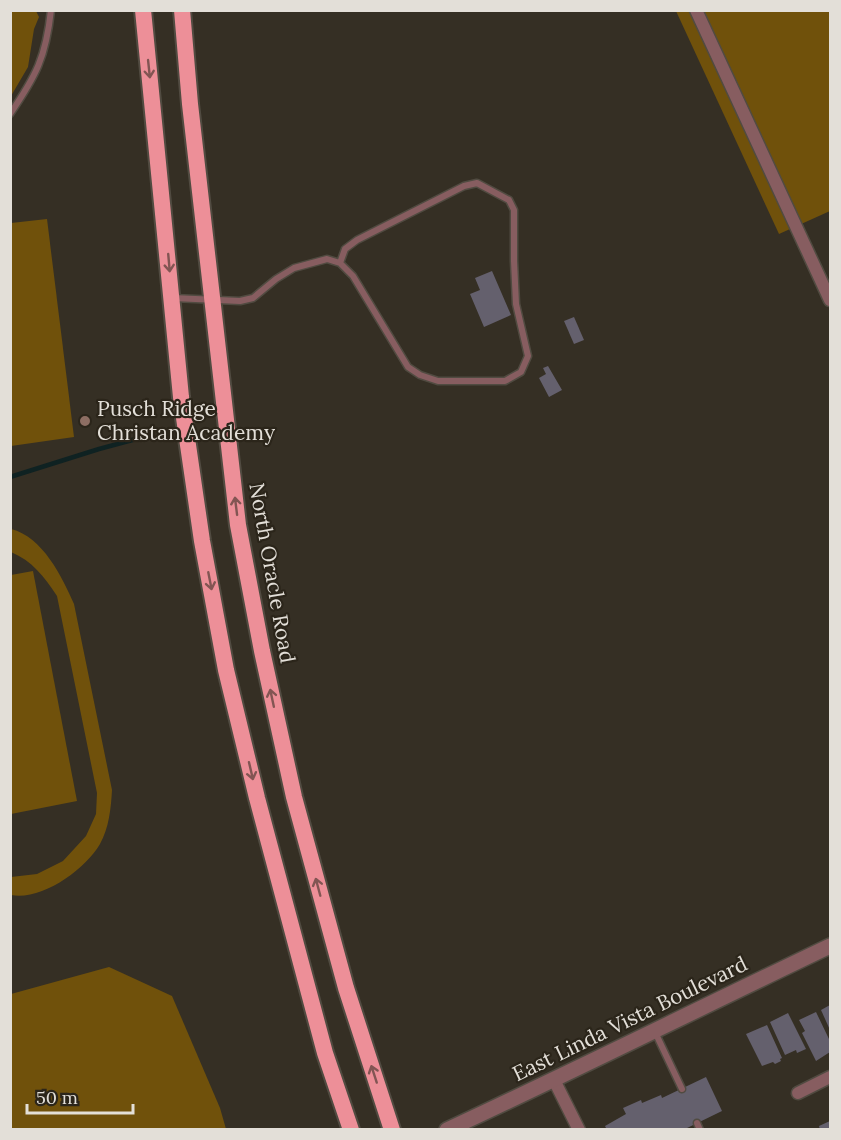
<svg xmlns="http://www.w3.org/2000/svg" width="841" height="1140" viewBox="0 0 841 1140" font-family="Lora,serif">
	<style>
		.green { fill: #70510b }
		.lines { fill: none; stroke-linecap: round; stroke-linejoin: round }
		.stream { stroke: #0f2222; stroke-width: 4.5 }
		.building { fill: #64606d }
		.service-casing { stroke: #514b41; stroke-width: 9 }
		.minor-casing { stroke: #514b41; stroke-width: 15 }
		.tertiary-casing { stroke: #514b41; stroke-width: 18 }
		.trunk-casing { stroke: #514b41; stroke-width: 20 }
		.service { stroke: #875d60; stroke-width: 6 }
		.minor { stroke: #875d60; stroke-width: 12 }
		.tertiary { stroke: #875d60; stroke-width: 15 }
		.trunk { stroke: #ed8f98; stroke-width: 16 }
		.oneway { stroke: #825553 }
		.education-dot { fill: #8d6e63; stroke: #2b251a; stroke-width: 2 }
		.labels { text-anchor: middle; stroke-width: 4.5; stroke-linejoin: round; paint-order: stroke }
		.poi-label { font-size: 21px; fill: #e3dfd8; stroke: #2b251a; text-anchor: start }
		.street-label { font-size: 21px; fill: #e3dfd8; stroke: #2b251a }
	</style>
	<rect width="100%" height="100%" fill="#352f24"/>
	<!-- green -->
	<g class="green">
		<polygon points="11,10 36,11 39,17 34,29 28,67 11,96"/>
		<polygon points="676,11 830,11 830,211 779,234"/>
		<polygon points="47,219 74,437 11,446 11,223"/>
		<path d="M 11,529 C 43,537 62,577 74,604 L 112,790 C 111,808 109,828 100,844 C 85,870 41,901 11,895 L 11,877 L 37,874 L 63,861 L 86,836 L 96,814 L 97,793 L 57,596 C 44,576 32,561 11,552 Z"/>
		<polygon points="33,571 77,801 11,814 11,575"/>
		<polygon points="109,967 172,996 220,1108 226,1129 11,1129 11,994"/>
	</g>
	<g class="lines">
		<!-- stream -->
		<polyline class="stream" points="10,477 99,449 151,435"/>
	</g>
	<!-- building -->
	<g class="building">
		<polygon points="492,271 511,315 484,327 470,294 480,290 475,278"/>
		<polygon points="574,317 584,340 574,344 564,321"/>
		<polygon points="548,366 562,390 549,397 539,378 546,374 543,368"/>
		<polygon points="830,1005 830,1030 821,1010"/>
		<polygon points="816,1012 829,1039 830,1052 816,1061 802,1033 805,1031 799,1020"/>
		<polygon points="788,1013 806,1049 797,1053 796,1050 785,1055 770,1022"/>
		<polygon points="767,1025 782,1058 780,1059 781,1061 775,1064 773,1062 762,1066 746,1034"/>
		<polygon points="706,1077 722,1111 683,1130 607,1130 605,1126 626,1114 623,1108 641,1100 642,1103 661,1095 662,1098"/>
		<polygon points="830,1121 830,1130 820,1130 819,1126"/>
	</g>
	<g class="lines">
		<!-- service casing -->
		<g class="service-casing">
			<g id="service">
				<path d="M 10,114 C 36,76 46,57 51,10"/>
				<polyline points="173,298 240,301 253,298 276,279 294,268 327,259 340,263 353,276 408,367 420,375 438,381 505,381 521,372 528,356 516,304 514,261 514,210 509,200 477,183 464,186 357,240 345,249 340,263"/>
				<polyline points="655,1032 682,1089"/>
				<polyline points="697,1123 700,1130"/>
			</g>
		</g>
		<!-- minor casing -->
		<g class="minor-casing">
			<g id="minor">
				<polyline points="696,10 830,300"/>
				<polyline points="554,1080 579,1130"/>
				<polyline points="798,1093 830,1077"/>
			</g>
		</g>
		<!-- tertiary casing -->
		<g class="tertiary-casing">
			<path id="tertiary" d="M 447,1130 C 576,1070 702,1007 830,946"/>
		</g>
		<!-- trunk casing -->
		<g class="trunk-casing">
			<g id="trunk">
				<polyline points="143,10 181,397 202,541 226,670 257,798 325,1053 351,1130"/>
				<polyline points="182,10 190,104 238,525 262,651 294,797 346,988 392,1130"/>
			</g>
		</g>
		<!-- service -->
		<use href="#service" class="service"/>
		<!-- minor -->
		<use href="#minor" class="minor"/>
		<!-- tertiary -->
		<use href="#tertiary" class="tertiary"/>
		<!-- trunk -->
		<use href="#trunk" class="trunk"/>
	</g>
	<!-- one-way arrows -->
	<defs><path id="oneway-shaft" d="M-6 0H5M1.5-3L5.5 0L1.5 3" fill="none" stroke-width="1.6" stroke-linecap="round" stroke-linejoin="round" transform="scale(1.5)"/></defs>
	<g class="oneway">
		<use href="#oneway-shaft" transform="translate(149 69) rotate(84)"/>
		<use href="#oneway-shaft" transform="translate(169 263) rotate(85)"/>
		<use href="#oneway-shaft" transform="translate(236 506) rotate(-97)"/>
		<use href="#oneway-shaft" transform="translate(210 581) rotate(79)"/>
		<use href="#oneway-shaft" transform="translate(272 698) rotate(-102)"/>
		<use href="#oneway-shaft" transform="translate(251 771) rotate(77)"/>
		<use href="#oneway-shaft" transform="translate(318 887) rotate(-105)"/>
		<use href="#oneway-shaft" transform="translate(374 1074) rotate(-108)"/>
	</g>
	<!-- markers -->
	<circle class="education-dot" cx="85" cy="421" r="6"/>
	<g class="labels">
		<!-- poi labels -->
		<g class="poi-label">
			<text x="97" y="416">Pusch Ridge<tspan x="97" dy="24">Christan Academy</tspan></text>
		</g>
		<!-- street labels -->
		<g class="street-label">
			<text transform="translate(272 573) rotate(80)" y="7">North Oracle Road</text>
			<text transform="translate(630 1019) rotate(-26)" y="7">East Linda Vista Boulevard</text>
		</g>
	</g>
	<!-- border -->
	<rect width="841" height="1140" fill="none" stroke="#e3dfd8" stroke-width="24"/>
	<!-- scale -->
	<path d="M27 1104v9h106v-9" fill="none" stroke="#e3dfd8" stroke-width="3"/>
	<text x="36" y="1104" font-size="18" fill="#e3dfd8" stroke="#2b251a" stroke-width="4.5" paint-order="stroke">50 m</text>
</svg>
